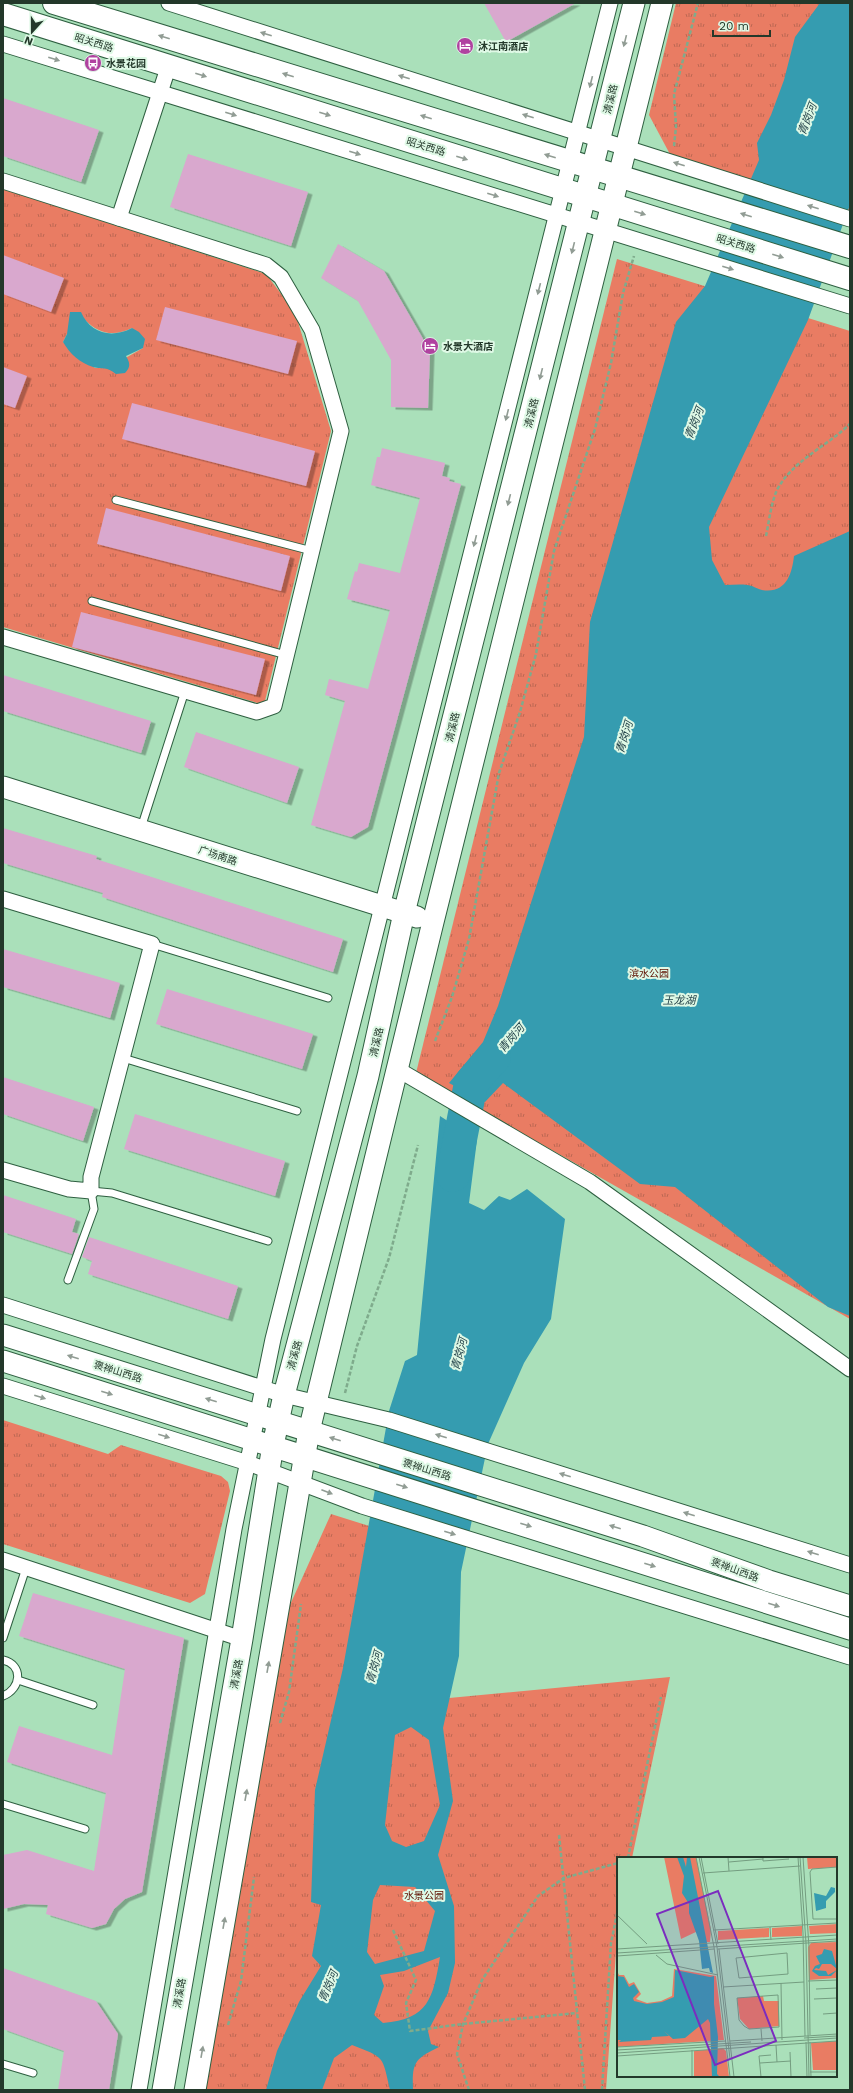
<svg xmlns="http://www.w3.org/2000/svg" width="853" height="2093" viewBox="0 0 853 2093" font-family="'Work Sans','Noto Sans SC',sans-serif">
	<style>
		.grass { fill: url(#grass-tufts); fill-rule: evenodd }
		.water { fill: #359cb0; fill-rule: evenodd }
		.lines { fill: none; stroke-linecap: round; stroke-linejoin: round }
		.river { stroke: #359cb0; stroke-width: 34 }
		.building { fill: #d9a8ce; filter: url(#shadow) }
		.lane-casing { stroke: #2e5f40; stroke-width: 9 }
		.street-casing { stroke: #2e5f40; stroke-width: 17 }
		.secondary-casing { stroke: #2e5f40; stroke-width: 23 }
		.primary-casing { stroke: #2e5f40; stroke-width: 24 }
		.path { stroke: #7fab8c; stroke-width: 2.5; stroke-dasharray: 4 2; stroke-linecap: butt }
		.lane { stroke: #fff; stroke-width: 7 }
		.street { stroke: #fff; stroke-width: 15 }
		.secondary { stroke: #fff; stroke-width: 21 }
		.primary { stroke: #fff; stroke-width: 22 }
		.oneway { fill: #919c94 }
		.labels { text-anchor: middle; stroke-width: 4; stroke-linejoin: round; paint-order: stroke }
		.street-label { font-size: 10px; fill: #23382a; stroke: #dff9e6 }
		.poi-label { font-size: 10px; font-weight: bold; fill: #23382a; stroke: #dff9e6; text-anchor: start }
		.park-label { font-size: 10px; fill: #5e0f00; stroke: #dff9e6 }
		.water-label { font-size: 11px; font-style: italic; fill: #25444b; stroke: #dff9e6 }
		.inset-road { fill: none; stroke: #749d80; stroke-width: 1 }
		.view { fill: #7b2cbf; fill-opacity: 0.15; stroke: #7b2cbf; stroke-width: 2 }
		.inset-edge { fill: none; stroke: #23382a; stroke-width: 2 }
	</style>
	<defs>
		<pattern id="grass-tufts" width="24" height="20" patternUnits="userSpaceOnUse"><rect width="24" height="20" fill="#e97c63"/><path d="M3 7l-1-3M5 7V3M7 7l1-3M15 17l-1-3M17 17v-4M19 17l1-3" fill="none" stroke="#bc6752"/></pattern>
		<filter id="shadow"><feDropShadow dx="4.5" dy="2.5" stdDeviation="0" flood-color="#0004"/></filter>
	</defs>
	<rect width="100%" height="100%" fill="#aae0ba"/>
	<!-- grass -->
	<g class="grass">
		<polygon points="676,3 850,3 850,213 672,158 649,115"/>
		<path d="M 3,189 L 266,274 L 295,312 L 331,431 L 264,705 L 3,627 ZM 85,320 C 99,334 114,337 132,328 L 143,348 L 108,368 L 95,368 L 63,342 L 67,334 Z"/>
		<polygon points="617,259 850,331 850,1319 416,1073"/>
		<polygon points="3,1420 108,1454 121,1445 221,1476 228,1482 230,1491 205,1594 190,1603 3,1544"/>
		<polygon points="331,1514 452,1552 428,1700 670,1677 632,1858 618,1858 618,1925 606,2090 195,2090 271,1647"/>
	</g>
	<!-- water -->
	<g class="water">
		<path d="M 820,3 L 850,3 L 850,205 L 808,320 L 709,527 L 712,560 L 725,585 C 732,585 740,584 747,585 C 752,585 757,589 762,590 C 786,594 792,574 794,556 L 850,531 L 850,1316 L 828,1307 L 675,1187 L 640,1184 L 503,1083 L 485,1102 L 449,1083 L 483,1042 L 498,1006 L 584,737 L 590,622 L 676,322 L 705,286 L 759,160 L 757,143 L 771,115 L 784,80 L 795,37 Z"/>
		<path d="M 70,312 L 81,312 C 90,333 111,339 132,328 L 139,332 L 145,339 L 143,348 L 126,356 C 130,363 131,367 125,373 L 116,374 C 106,366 104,370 93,367 C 80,363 70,354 63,342 L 67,334 Z"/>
		<path d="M 440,1116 L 477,1140 L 469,1203 L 484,1210 L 499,1196 L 510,1200 L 527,1189 L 565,1219 L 551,1319 L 524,1363 L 488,1444 L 461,1572 L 459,1656 L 443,1728 L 453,1801 L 438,1855 L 454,1906 L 455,1963 L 448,1993 L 428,2031 L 431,2044 L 439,2047 C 414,2059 412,2063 413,2090 L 390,2090 C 382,2055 385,2058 352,2045 L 334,2058 L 322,2090 L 266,2090 L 277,2051 L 299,2002 L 321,1966 L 312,1956 L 321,1905 L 311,1902 L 315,1790 L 343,1668 L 389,1411 L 405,1361 L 417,1355 ZM 411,1727 L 429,1740 L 440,1805 L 424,1841 L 406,1847 L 392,1841 L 385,1825 L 395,1735 ZM 380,1885 L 415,1887 L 435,1911 L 424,1951 L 375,1964 L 367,1952 L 373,1900 ZM 440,1957 C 433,1998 429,2019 383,2023 L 374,2015 L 384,1986 L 380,1975 L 404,1971 Z"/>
	</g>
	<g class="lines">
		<!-- river -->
		<polyline class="river" points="453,1175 471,1083 494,1057"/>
	</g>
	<!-- building -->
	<g class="building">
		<polygon points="484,3 576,3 506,42"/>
		<polygon points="3,98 99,130 81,182 3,156"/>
		<polygon points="188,154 308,192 291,246 170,207"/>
		<polygon points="338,244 384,271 430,351 428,408 391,407 391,360 358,301 321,278"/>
		<polygon points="3,255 64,278 51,312 3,294"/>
		<polygon points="165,307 297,341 288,374 156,340"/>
		<polygon points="3,367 27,376 15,408 3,404"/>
		<polygon points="132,403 315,451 306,486 122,439"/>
		<polygon points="382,448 445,463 442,476 450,478 449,481 461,484 368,827 351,837 311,825 345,701 325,695 329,679 368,689 390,610 347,599 355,571 357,572 359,563 400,573 420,498 371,485 377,457 380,457"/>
		<polygon points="106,508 290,556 281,591 97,544"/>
		<polygon points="81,612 265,659 256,695 72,647"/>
		<polygon points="3,675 151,721 141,753 3,711"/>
		<polygon points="196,732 299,767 287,803 184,767"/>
		<polygon points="3,828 97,856 96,859 343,939 333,972 102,897 103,893 3,863"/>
		<polygon points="3,949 120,983 110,1018 3,987"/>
		<polygon points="167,989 313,1034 302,1069 156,1024"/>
		<polygon points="3,1077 94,1107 83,1141 3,1114"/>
		<polygon points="135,1114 285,1161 275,1196 124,1149"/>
		<polygon points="3,1195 76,1219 72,1232 79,1234 72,1254 3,1232"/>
		<polygon points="89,1237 238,1286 228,1319 88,1274 92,1261 82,1257"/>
		<polygon points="33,1593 184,1638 142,1892 125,1899 114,1909 106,1924 92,1928 46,1914 48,1905 24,1904 3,1909 3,1855 27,1850 94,1871 106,1793 7,1762 19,1726 112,1755 125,1669 19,1636"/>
		<polygon points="3,1968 96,2001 118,2034 109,2090 58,2090 64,2051 3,2029"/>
	</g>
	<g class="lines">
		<!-- lane casing -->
		<g class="lane-casing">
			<g id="lane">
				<polyline points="116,500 312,551"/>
				<polyline points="92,601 286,655"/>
				<polyline points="141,828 185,691"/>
				<polyline points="152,944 328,998"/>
				<polyline points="123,1058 297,1111"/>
				<polyline points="68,1280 94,1209 91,1191 112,1193 268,1241"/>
				<polyline points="3,1638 26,1568"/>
				<path d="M 3,1660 C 24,1665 21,1689 3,1696"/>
				<polyline points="18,1680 93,1705"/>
				<polyline points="3,1804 85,1829"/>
				<polyline points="3,2064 33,2073"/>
			</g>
		</g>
		<!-- street casing -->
		<g class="street-casing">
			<g id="street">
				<polyline points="169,3 850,219"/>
				<polyline points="3,44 850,306"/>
				<polyline points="3,181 266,265 281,277 312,330 341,431 274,706 257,712 3,637"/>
				<polyline points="119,218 169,65"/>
				<polyline points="3,899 152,944 91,1177 91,1191 69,1189 3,1170"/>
				<polyline points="397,1069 590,1182 850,1369"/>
				<polyline points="3,1305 284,1395 389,1420 850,1565"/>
				<polyline points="3,1386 248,1463 362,1506 850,1657"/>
				<polyline points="3,1560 242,1639"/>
				<polyline points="139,2090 234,1529 273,1339 610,3"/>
			</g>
		</g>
		<!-- secondary casing -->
		<g class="secondary-casing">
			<g id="secondary">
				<polyline points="3,787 417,917"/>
				<polyline points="3,1335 643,1536 769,1581 850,1606"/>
				<polyline points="3,1361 850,1629"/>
				<polyline points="163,2090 242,1639 273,1445 284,1395 368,1076 404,913 634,3"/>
				<polyline points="195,2090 309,1431 433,922 662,3"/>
			</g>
		</g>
		<!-- primary casing -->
		<g class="primary-casing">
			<g id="primary">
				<polyline points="54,3 850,247"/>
				<polyline points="3,14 850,279"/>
			</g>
		</g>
		<!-- path -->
		<g class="path">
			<polyline points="674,146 676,127 674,94 698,3"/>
			<path d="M 766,536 C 769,522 771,503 777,490 C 792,461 827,446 850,424"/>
			<polyline points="435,1041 452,997 469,939 499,773 520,712 536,654 554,551 595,429 611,363 623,293 634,256"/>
			<polyline points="345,1393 357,1346 389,1258 418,1145"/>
			<polyline points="280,1723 289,1692 301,1604"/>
			<polyline points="559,1835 585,2090"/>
			<polyline points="628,1858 661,1697"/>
			<polyline points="393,1930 416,1980 406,2003 410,2031 463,2024 577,2013"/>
			<polyline points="228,2025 241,1981 254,1877"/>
			<polyline points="469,2090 457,2054 463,2024 482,1980 538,1896 564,1878 618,1863"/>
			<polyline points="602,2090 611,1943 618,1909"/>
		</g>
		<!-- lane -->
		<use href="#lane" class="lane"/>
		<!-- street -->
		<use href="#street" class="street"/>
		<!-- secondary -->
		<use href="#secondary" class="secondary"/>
		<!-- primary -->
		<use href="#primary" class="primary"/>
	</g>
	<!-- one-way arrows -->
	<defs><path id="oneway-solid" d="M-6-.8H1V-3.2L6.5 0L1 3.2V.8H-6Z"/></defs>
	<g class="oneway">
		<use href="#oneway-solid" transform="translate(266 34) rotate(-163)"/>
		<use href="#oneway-solid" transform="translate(164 37) rotate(-163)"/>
		<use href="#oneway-solid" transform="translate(625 41) rotate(104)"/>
		<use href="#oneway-solid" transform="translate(54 59) rotate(17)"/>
		<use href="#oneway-solid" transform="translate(201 75) rotate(18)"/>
		<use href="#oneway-solid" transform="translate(288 75) rotate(-163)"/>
		<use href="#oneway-solid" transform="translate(404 77) rotate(-162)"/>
		<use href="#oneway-solid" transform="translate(591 82) rotate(104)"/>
		<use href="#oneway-solid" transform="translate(231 114) rotate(17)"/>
		<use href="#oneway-solid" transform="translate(325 114) rotate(18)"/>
		<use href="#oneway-solid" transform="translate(528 116) rotate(-162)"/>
		<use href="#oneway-solid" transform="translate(426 117) rotate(-163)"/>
		<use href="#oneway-solid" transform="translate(355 153) rotate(17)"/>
		<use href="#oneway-solid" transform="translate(550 156) rotate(-163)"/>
		<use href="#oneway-solid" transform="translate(462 158) rotate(17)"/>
		<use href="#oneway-solid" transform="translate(679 164) rotate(-162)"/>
		<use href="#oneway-solid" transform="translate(493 195) rotate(17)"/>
		<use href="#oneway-solid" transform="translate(813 207) rotate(-162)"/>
		<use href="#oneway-solid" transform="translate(640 213) rotate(17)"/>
		<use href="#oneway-solid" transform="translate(746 215) rotate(-163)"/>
		<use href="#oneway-solid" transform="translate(573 248) rotate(104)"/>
		<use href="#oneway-solid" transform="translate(778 256) rotate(17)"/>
		<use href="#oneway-solid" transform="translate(728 268) rotate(17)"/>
		<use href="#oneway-solid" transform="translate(539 289) rotate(104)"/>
		<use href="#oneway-solid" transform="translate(541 374) rotate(104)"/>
		<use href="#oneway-solid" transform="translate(507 415) rotate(104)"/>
		<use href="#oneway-solid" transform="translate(509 500) rotate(104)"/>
		<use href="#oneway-solid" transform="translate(475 541) rotate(104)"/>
		<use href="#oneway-solid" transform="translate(73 1357) rotate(-163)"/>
		<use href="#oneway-solid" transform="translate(107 1393) rotate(17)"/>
		<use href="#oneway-solid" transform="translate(40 1397) rotate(17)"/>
		<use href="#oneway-solid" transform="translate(211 1400) rotate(-163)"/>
		<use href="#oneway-solid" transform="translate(164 1436) rotate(17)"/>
		<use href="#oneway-solid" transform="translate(441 1436) rotate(-163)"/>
		<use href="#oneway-solid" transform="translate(335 1439) rotate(-162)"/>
		<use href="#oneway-solid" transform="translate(565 1475) rotate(-163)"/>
		<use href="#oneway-solid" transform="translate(402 1486) rotate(17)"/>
		<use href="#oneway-solid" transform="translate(327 1492) rotate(21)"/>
		<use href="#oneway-solid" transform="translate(689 1514) rotate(-163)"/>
		<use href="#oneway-solid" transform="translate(526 1525) rotate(18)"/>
		<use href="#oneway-solid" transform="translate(615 1527) rotate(-163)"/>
		<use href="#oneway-solid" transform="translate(450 1533) rotate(17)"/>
		<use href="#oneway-solid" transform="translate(813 1553) rotate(-163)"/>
		<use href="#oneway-solid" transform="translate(650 1565) rotate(18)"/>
		<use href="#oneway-solid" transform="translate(774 1605) rotate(18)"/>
		<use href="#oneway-solid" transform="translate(268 1667) rotate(-80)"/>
		<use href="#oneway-solid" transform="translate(246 1795) rotate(-80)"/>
		<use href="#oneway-solid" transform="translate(224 1923) rotate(-80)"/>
		<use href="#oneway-solid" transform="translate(202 2052) rotate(-80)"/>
	</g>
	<!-- icons -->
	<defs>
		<g id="hotel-disc" transform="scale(0.9)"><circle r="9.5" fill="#b042a0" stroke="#dff9e6"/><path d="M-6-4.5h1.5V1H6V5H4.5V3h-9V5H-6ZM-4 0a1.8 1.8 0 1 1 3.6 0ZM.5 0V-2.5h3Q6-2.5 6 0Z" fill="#fff"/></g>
		<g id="bus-disc" transform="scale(0.9)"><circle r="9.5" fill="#b042a0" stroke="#dff9e6"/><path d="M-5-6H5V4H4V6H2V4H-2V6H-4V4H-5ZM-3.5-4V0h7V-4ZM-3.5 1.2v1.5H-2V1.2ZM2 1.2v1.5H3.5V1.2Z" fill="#fff"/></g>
	</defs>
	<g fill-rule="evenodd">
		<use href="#hotel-disc" x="465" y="46"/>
		<use href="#bus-disc" x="93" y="63"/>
		<use href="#hotel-disc" x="430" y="346"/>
	</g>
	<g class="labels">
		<!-- street labels -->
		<g class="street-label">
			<text transform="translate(94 42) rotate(17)" y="4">昭关西路</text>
			<text transform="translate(610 99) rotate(-76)" y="4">清溪路</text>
			<text transform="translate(426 146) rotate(17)" y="4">昭关西路</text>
			<text transform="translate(736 243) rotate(17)" y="4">昭关西路</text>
			<text transform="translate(531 413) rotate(-76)" y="4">清溪路</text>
			<text transform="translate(452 727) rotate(-76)" y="4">清溪路</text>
			<text transform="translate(218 855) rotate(18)" y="4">广场南路</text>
			<text transform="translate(376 1042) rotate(-77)" y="4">清溪路</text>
			<text transform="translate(294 1355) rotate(-75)" y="4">清溪路</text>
			<text transform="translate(118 1371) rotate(17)" y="4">褒禅山西路</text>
			<text transform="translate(427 1469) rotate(17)" y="4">褒禅山西路</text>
			<text transform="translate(735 1569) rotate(20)" y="4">褒禅山西路</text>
			<text transform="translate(236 1674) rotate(-80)" y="4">清溪路</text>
			<text transform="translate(179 1993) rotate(-80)" y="4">清溪路</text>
		</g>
		<!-- poi labels -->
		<g class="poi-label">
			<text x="478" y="50">沐江南酒店</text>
			<text x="106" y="67">水景花园</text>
			<text x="443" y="350">水景大酒店</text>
		</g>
		<!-- park labels -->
		<g class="park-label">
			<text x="649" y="977">滨水公园</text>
			<text x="424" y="1899">水景公园</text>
		</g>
		<!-- water labels -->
		<g class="water-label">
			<text transform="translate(807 119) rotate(-69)" y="4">青岗河</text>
			<text transform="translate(694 423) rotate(-69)" y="4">青岗河</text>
			<text transform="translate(624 737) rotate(-73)" y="4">青岗河</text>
			<text x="679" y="1004">玉龙湖</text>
			<text transform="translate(511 1038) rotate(-49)" y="4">青岗河</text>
			<text transform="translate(459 1354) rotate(-75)" y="4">青岗河</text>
			<text transform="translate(374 1667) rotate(-75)" y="4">青岗河</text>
			<text transform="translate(328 1986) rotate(-67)" y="4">青岗河</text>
		</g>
	</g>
	<!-- overview -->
	<g transform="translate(617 1857)">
		<rect width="220" height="220" fill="#aae0ba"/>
		<path d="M 47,0 L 79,0 L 94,73 L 93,85 L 84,85 L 81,74 L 64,82 ZM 190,0 L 220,0 L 220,10 L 191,12 ZM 220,67 L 220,76 L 193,77 L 192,69 ZM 185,69 L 185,79 L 155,80 L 155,71 ZM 152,71 L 152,80 L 101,83 L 101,74 ZM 220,85 L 220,121 L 192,123 L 191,90 L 194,86 ZM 57,112 L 99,119 L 107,183 L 0,190 L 0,114 L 2,118 L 7,118 L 12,127 L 17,125 L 24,137 L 19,142 L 30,146 L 44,144 L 55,139 ZM 146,139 L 147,144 L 162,144 L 162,169 L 132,172 L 123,162 L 120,141 ZM 106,191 L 109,194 L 112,220 L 77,220 L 77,194 Z" fill="#e97c63"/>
		<path d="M 220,184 L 220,213 L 196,213 L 194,186 Z" fill="#e97c63"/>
		<path d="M 60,0 L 66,0 L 69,10 L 70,0 L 73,0 L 96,116 L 93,115 L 92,111 L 85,112 L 82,84 L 72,56 L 72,47 L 65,36 L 67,19 ZM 214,30 L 218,31 L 218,35 L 209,44 L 209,51 L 199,54 L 197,36 L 209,39 ZM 207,92 L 215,94 L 220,112 L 214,107 L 205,107 L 202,112 L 199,111 L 197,113 L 209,114 L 211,118 L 220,113 L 214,119 L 202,119 L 195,114 L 198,109 L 203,107 L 199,99 L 205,97 ZM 58,113 L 93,120 L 97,119 L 97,147 L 101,180 L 100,217 L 103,220 L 95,220 L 93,166 L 91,162 L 68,181 L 56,182 L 47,174 L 52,179 L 35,180 L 34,183 L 2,185 L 4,183 L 0,183 L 0,119 L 7,120 L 12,130 L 17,127 L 22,135 L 16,141 L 17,144 L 30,147 L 45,145 L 57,140 Z" fill="#359cb0"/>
		<path class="inset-road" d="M 79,0 L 97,90 L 113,220M 82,0 L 100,90 L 113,202M 84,0 L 101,87M 111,0 L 112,14M 146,0 L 146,4 L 172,2M 181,0 L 186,76 L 188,179M 183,0 L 189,86 L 192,220M 186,0 L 192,90 L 193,178M 112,5 L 146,2M 220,10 L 195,12 L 193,15 L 196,62 L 220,62M 86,16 L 183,9M 0,58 L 30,87M 153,70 L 154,83M 97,73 L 220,66M 0,92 L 220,78M 101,92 L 220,84M 102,92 L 117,220M 0,96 L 220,82M 170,96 L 171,117 L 122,121 L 119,101 ZM 39,98 L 50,107 L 101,118M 0,99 L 97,92M 191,124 L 220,123M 164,126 L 165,183M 106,130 L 187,125M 199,132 L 220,131M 161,138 L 162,170 L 132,172 L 127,169 L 122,163 L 120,141 ZM 197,142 L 220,141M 206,157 L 220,156M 144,172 L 145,184M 187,181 L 220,179M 113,184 L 220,177M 189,185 L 190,220M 193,185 L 194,220M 159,188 L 160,205M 0,190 L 109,184M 0,193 L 134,185M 75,193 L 75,220M 173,195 L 174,220M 0,196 L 220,181M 0,199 L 220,184M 143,206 L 174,204M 193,215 L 220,215M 144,220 L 142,199 L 154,198"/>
		<path class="view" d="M 101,34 L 159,184 L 98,208 L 40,57 Z"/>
		<rect width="220" height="220" class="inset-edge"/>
	</g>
	<!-- border -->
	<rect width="853" height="2093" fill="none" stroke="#23382a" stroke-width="8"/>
	<!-- north arrow -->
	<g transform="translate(32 32) rotate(201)" stroke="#dff9e6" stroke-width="3" paint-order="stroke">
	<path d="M0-3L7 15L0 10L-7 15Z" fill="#23382a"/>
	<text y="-6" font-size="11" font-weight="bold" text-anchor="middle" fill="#23382a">N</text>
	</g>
	<!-- scale -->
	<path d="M713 30v6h57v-6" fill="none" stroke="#23382a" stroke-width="2"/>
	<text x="719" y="30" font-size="12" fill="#23382a" stroke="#dff9e6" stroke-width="3" paint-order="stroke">20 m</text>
</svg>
